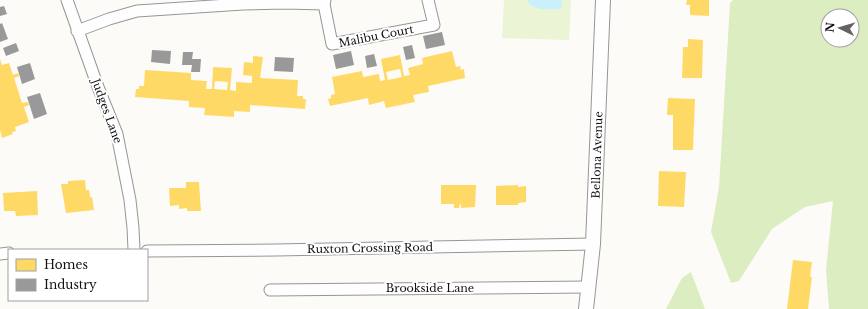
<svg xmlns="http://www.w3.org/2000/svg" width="868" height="309" viewBox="0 0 868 309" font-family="'Libre Baskerville',serif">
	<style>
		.green { fill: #ebf4d4 }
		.forest { fill: #ddedc2; fill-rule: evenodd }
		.water { fill: #c9f0fb }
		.homes { fill: #ffd966; fill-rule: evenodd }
		.industry { fill: #999 }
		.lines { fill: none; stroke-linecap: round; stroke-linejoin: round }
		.minor-casing { stroke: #979695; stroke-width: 13 }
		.tertiary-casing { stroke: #979695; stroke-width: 16 }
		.minor { stroke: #fffefe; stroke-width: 11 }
		.tertiary { stroke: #fffefe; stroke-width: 14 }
		.labels { text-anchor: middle; stroke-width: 4; stroke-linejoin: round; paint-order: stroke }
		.street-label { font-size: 11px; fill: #111; stroke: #fff }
	</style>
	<rect width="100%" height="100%" fill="#fdfbf7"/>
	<!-- green -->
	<polygon class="green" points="504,0 571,0 569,40 502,38"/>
	<!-- forest -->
	<g class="forest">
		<path d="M 733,0 L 868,0 L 868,309 L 829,309 L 826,270 L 833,201 L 805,207 L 772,229 L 739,281 L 731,283 L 711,232 L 719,187 L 730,3 ZM 828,16 L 852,16 L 852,40 L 828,40 Z"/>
		<polygon points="691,272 705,309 666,309 682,278"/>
	</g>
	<!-- water -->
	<path class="water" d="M 527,0 L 562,0 L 561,9 C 550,9 532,12 527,0 Z"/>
	<!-- homes -->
	<g class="homes">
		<polygon points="687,0 709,0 709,16 690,15 690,5 686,5"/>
		<polygon points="688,39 703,40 702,78 682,78 683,47 688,47"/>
		<path d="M 452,51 L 456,67 L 460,66 L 461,70 L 464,69 L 465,78 L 428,86 L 429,92 L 413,95 L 415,102 L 386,108 L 384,101 L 369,105 L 368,98 L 330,106 L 328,99 L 331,98 L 331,95 L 335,94 L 332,77 L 362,71 L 363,77 L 379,74 L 380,81 L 385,80 L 381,59 L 400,55 L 404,76 L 410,75 L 408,68 L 423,64 L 422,58 ZM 400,69 L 402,77 L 388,80 L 386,72 Z"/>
		<path d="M 253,56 L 263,57 L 260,78 L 298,80 L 297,96 L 303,96 L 303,99 L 306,99 L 305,109 L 250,105 L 250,112 L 234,111 L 234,117 L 204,115 L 205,108 L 189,107 L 189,101 L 135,97 L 136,89 L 139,89 L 139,86 L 144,86 L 145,70 L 191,73 L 191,80 L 207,81 L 206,89 L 212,89 L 213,67 L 232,68 L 230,90 L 236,91 L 236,82 L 252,83 L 252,76 L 243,75 L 244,62 L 253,63 ZM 215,81 L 228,82 L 227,90 L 214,89 Z"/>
		<polygon points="0,59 2,65 9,63 13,75 18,73 19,76 14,78 22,103 28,102 29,105 24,107 29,122 15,127 16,131 12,132 13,134 2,138 0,130"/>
		<polygon points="668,98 695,99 693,150 673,150 673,115 667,115"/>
		<polygon points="659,171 686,172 684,207 658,206"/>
		<polygon points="85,180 86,190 89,190 90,197 92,197 94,210 66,213 61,184 68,184 68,181"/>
		<polygon points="186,182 199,182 201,211 187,211 187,208 179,209 179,205 170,206 169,188 186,188"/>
		<polygon points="441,185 476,185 475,207 461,208 461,204 460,204 459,208 454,208 454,204 441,204"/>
		<polygon points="518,185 518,187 526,186 526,202 518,203 518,205 496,205 496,186"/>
		<polygon points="37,191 38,215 16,216 15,211 4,211 3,193"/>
		<polygon points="793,260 812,262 810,277 812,277 808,309 787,309"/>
	</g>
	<!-- industry -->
	<g class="industry">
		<polygon points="4,6 7,14 0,16 0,7"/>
		<polygon points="2,23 8,39 0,42 0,24"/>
		<polygon points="442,32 445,45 426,49 423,36"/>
		<polygon points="16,43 19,51 6,56 3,48"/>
		<polygon points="412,45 415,58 406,60 403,47"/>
		<polygon points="152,50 171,51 170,64 151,62"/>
		<polygon points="351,51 354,65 336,69 333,55"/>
		<polygon points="183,52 193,52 192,59 201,59 200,72 191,72 192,65 182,65"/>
		<polygon points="374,54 377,66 367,68 365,56"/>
		<polygon points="275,57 294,58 293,72 274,71"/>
		<polygon points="30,63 35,79 22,84 17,67"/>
		<polygon points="40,93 47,114 34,119 27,97"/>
	</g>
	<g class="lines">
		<!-- minor casing -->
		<g class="minor-casing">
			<g id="minor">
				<polyline points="67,0 98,87 117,134 130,200 133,228 134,250"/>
				<polyline points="325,0 324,4 332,44 434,25 428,0"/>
				<polyline points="77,31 109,19 137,11 243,4 285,3 324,4"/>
				<polyline points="147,251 276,250 593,244"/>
				<polyline points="0,254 9,253"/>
				<polyline points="270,290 589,287"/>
			</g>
		</g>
		<!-- tertiary casing -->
		<g class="tertiary-casing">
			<polyline id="tertiary" points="586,309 593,244 603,0"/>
		</g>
		<!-- minor -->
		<use href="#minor" class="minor"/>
		<!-- tertiary -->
		<use href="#tertiary" class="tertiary"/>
	</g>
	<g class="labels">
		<!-- street labels -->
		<g class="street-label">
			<text transform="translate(376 36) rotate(-11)" y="4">Malibu Court</text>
			<text transform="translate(107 111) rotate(70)" y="4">Judges Lane</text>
			<text transform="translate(597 155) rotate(-88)" y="4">Bellona Avenue</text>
			<text transform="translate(370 248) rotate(-1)" y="4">Ruxton Crossing Road</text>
			<text x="430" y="292">Brookside Lane</text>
		</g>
	</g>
	<!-- legend -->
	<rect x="8" y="249" width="140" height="52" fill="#ffffff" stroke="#a0a0a0"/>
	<rect x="16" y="259" width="20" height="12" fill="#ffd966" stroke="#a0a0a0"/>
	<text x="44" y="269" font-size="12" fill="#111111">Homes</text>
	<rect x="16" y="279" width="20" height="12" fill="#999999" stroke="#a0a0a0"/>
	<text x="44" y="289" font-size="12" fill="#111111">Industry</text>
	<!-- north arrow -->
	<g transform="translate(840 28) rotate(275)"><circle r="19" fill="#ffffff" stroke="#a0a0a0"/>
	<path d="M0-3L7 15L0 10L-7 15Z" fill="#646362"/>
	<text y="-6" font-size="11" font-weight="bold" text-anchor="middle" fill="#111111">N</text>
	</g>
</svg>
